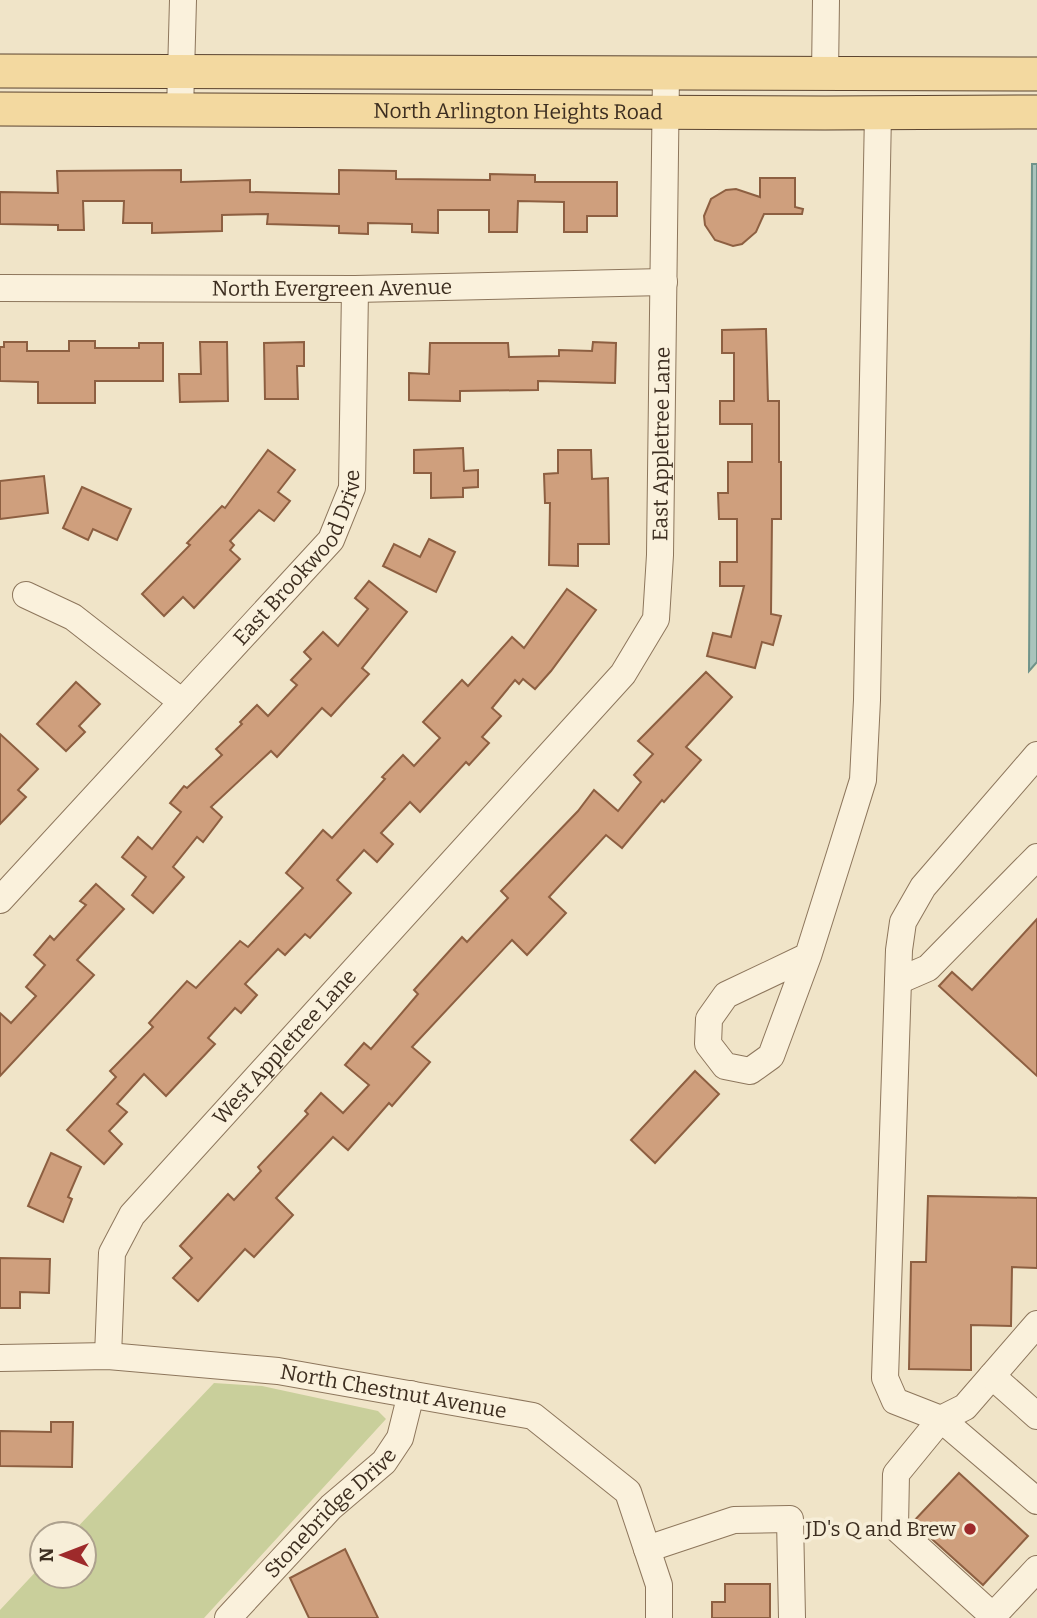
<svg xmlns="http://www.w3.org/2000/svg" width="1037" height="1618" viewBox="0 0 1037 1618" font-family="Bitter,serif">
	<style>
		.green { fill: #c9cf9b }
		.water { fill: #a9c4bc; stroke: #6f938a; stroke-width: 2 }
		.building { fill: #cf9f7d; stroke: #8d5f41; stroke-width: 2 }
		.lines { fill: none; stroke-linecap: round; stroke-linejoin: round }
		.minor-casing { stroke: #8d765c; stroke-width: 28 }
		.major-casing { stroke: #5b4430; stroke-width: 35 }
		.minor { stroke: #faf1dc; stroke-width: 26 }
		.major { stroke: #f3d9a0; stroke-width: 33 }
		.poi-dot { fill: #9e2a2b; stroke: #f7eed8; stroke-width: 2.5 }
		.labels { text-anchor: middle; stroke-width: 7; stroke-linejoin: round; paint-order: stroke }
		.street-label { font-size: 21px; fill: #3d2e20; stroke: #f7eed8 }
		.poi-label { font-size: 21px; fill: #3d2e20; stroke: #f7eed8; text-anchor: end }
	</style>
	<rect width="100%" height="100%" fill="#f0e4c8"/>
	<!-- green -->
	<polygon class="green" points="214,1383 262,1386 378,1411 386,1419 204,1618 0,1618 0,1610 42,1565 42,1576 84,1576 84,1534 71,1534"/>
	<!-- water -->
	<polygon class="water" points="1032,164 1037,164 1037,662 1029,671"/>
	<!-- building -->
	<g class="building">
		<polygon points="181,170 181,182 250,180 250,192 339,194 339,170 396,171 396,179 490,180 490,174 535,175 535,182 617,182 617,216 587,216 587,232 564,232 564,202 518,201 517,232 489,232 489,210 438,210 438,233 412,232 412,224 368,223 368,234 339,233 339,226 267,224 268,214 222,215 222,231 152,233 152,223 123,223 124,201 83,201 84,230 58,230 58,225 0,224 0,192 58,193 57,171"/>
		<polygon points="760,178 795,178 795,207 803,209 802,214 764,214 756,232 742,244 733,246 715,240 705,225 704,216 711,199 726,190 736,189 760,197"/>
		<polygon points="766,329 768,401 779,401 779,462 781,462 781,519 772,519 771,614 781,616 773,645 762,642 755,668 707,656 713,633 731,637 744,586 720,586 720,562 737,562 737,519 719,519 718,493 728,493 728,462 752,462 752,424 720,424 720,401 734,401 734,353 722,353 722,330"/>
		<polygon points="69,341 95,341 95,348 139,348 139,343 163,343 163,381 95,381 95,403 38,403 38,382 0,381 0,347 4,347 4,342 27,342 27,351 69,351"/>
		<polygon points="200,342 227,342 228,401 180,402 179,374 201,374"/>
		<polygon points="304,342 304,366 297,366 298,399 265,399 264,343"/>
		<polygon points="593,342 616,343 615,383 538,381 538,390 460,391 460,401 409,400 409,373 429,374 430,343 508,343 509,357 559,356 559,350 592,351"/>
		<polygon points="463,448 464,471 478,470 478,487 463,488 463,497 431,498 431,473 414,473 414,450"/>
		<polygon points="268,450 295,470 278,492 290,501 274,521 259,510 230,541 234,545 230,550 240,559 194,608 183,597 164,616 142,594 190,545 187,543 222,506 225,508"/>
		<polygon points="558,450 591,450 592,479 608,478 609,544 578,544 578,566 549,565 550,503 545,503 544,474 558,473"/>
		<polygon points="44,476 48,513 0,519 0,481"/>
		<polygon points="82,487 131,509 117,540 93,529 88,540 63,528"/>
		<polygon points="429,539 455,552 436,592 383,566 394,544 420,557"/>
		<polygon points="369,581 407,612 362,668 369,674 331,716 322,708 277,757 271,751 211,807 222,817 203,842 197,837 173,867 184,877 153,913 132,895 146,877 122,857 138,837 152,849 181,812 170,803 184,786 187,788 222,755 216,749 242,724 240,722 257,705 268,716 297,685 291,680 311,659 304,652 323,632 338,646 368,609 355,598"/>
		<polygon points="567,589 596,610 551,671 535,689 523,679 519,684 515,680 492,708 501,716 482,737 489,743 469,765 466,762 420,812 410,802 381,833 393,844 377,862 364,850 337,880 351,893 310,938 305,934 285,955 278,949 245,984 257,995 241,1013 235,1008 208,1038 215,1044 166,1096 144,1074 117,1104 127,1112 109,1131 122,1144 104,1164 67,1130 116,1077 110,1071 153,1027 149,1023 187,981 196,988 240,941 248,947 303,888 286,873 323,830 332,838 385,779 382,777 403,755 414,766 440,738 423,722 462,680 468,686 512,637 524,648"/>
		<polygon points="706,672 732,697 686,747 701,760 664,802 662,800 622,848 606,835 549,897 566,913 527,955 512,940 412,1047 430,1062 392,1106 389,1103 348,1150 333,1137 276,1198 293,1215 254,1257 245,1249 198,1301 173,1278 192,1258 180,1246 228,1194 234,1200 261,1171 258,1167 308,1114 305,1111 321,1093 343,1113 369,1085 345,1065 364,1043 371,1049 418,994 414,990 462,937 467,942 508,898 501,891 578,811 594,790 618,811 641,782 634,775 653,754 638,741"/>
		<polygon points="76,682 100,704 79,726 85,732 66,751 37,724"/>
		<polygon points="0,734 38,769 18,790 26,797 0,824"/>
		<polygon points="96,884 124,909 77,960 94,975 0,1076 0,1013 11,1023 36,996 26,987 45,965 34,955 50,936 54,940 86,905 80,901"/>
		<polygon points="1037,919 1037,1076 939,986 952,972 972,990"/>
		<polygon points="695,1071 719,1094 655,1163 631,1140"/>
		<polygon points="51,1153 81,1167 68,1197 72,1199 63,1222 28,1206"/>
		<polygon points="928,1196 1037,1198 1037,1268 1012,1267 1011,1326 971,1325 971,1370 909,1369 911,1262 926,1262"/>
		<polygon points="0,1258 50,1259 49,1293 20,1292 20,1308 0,1308"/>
		<polygon points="51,1422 73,1422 72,1467 0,1466 0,1431 51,1432"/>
		<polygon points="959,1473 1028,1536 983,1585 913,1522"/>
		<polygon points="345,1549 378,1618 309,1618 290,1578"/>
		<polygon points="725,1584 770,1584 770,1618 712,1618 712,1602 725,1602"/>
	</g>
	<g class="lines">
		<!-- minor casing -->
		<g class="minor-casing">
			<g id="minor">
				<polyline points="825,74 826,0"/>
				<polyline points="180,111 183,0"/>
				<path id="s1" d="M 0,288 L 355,289 L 664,282"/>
				<polyline points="26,595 73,617 182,702"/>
				<polyline points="1037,755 923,887 903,922 899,950 885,1378 895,1401 941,1419 1037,1501"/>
				<path id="s2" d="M 0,900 L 331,540 L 352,488 L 355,289"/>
				<polyline points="808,956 726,995 709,1019 708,1044 725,1066 750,1071 771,1056 808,956 841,851 863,780 867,700 878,112"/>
				<polyline points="898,981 928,968 1037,857"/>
				<polyline points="1037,1324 965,1407 941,1419 896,1474 895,1527 993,1616 1037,1569"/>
				<path id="s3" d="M 108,1356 L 112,1253 L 132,1215 L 623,674 L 656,619 L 660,555 L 666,73"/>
				<path id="s4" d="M 0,1358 L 108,1356 L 278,1371 L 533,1416 L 628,1492 L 659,1585 L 659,1618"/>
				<polyline points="992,1376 1037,1416"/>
				<polyline points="647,1549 734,1520 790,1519 792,1618"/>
				<path id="s5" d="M 228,1618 L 331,1507 L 384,1462 L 400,1438 L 411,1394"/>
			</g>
		</g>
		<!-- major casing -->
		<g class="major-casing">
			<g id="major">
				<polyline points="0,71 1037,74"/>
				<path id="s6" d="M 0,109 L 825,113 L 1037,112"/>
			</g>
		</g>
		<!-- minor -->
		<use href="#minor" class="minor"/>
		<!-- major -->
		<use href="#major" class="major"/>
	</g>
	<!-- markers -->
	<circle class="poi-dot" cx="970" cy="1529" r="7"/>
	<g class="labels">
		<!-- street labels -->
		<g class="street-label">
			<text dy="7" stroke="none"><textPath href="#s6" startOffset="518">North Arlington Heights Road</textPath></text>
			<text dy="7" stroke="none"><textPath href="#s1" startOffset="332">North Evergreen Avenue</textPath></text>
			<text dy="7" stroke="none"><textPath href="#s3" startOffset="1116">East Appletree Lane</textPath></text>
			<text dy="7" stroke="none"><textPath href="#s2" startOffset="457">East Brookwood Drive</textPath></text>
			<text dy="7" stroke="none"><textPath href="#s3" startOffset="373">West Appletree Lane</textPath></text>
			<text dy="7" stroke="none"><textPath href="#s4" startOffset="396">North Chestnut Avenue</textPath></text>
			<text dy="7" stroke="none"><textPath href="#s5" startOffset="147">Stonebridge Drive</textPath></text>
		</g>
		<!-- poi labels -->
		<g class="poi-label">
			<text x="956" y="1536">JD's Q and Brew</text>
		</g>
	</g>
	<!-- north arrow -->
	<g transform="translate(63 1555) rotate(270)"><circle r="33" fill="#f7eed8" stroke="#ada18e" stroke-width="2"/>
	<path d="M0-5L12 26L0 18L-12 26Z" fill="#9e2a2b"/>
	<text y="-10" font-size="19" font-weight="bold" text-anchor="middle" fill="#3d2e20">N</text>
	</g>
</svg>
